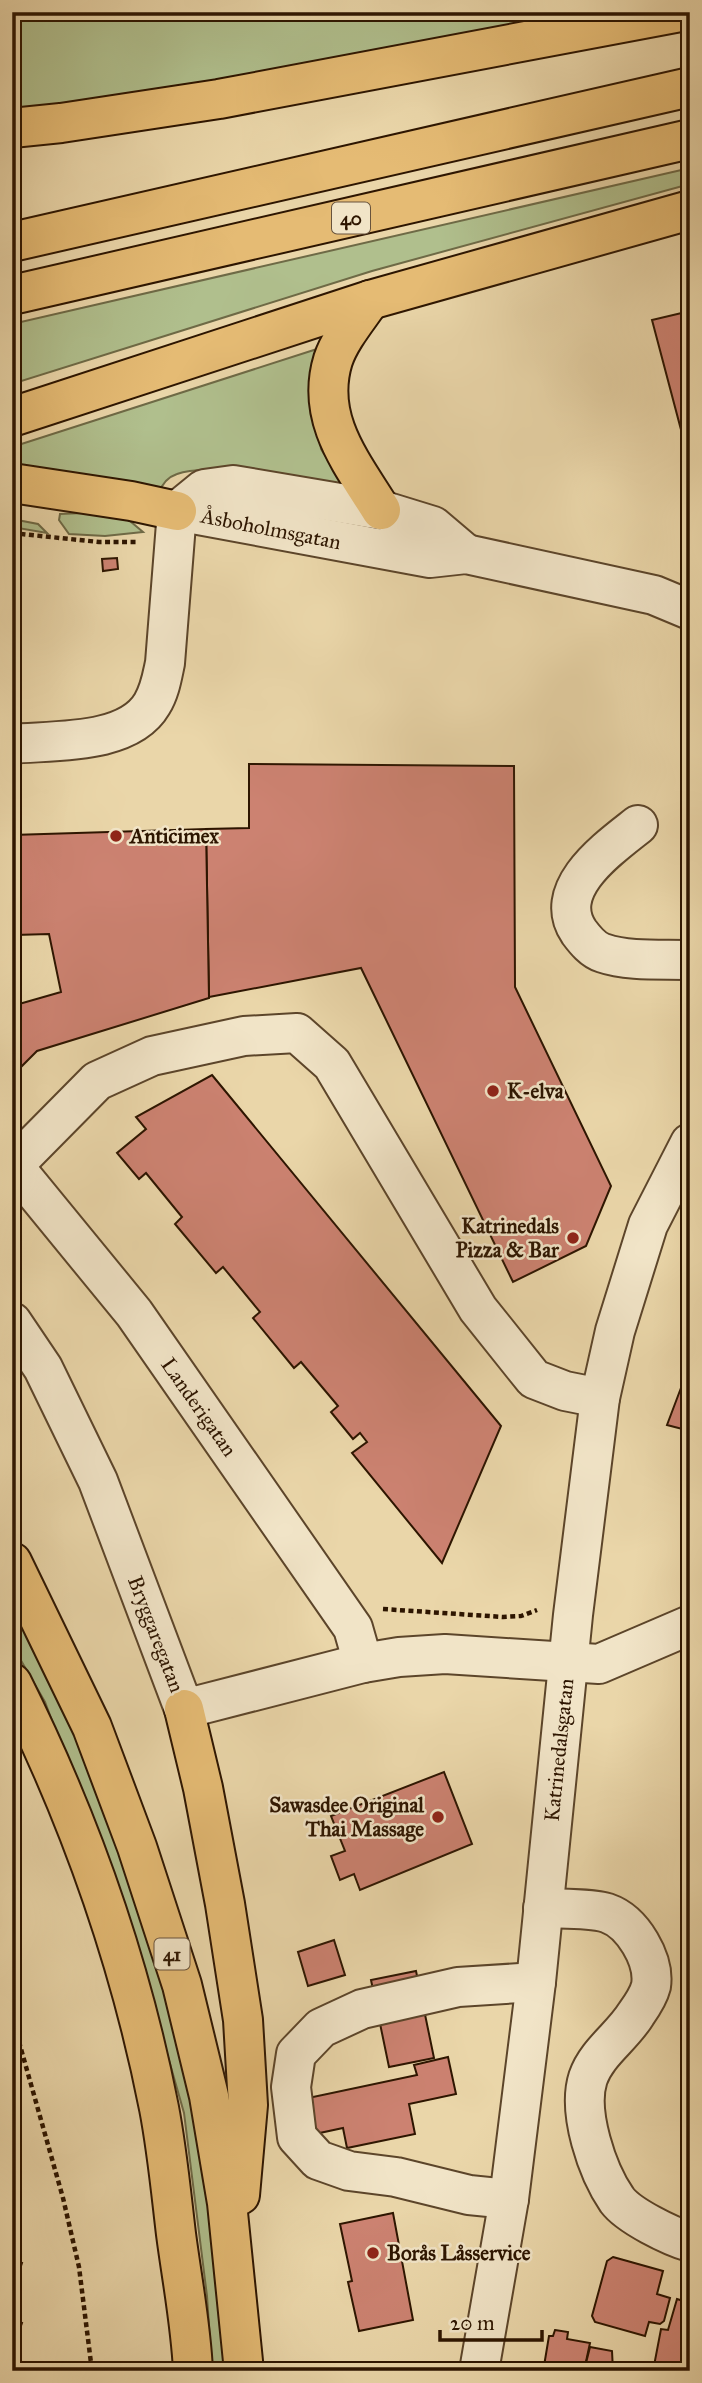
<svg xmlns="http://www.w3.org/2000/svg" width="702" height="2383" viewBox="0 0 702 2383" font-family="'IM FELL Great Primer',serif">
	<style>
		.green { fill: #b0bf8d; stroke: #6e6a46; stroke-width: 2 }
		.building { fill: #cc8271; stroke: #2d1500; stroke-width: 2 }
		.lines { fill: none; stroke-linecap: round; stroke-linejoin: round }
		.minor-casing { stroke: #5c452a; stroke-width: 42 }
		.major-casing { stroke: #2d1500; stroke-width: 42 }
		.highway-casing { stroke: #2d1500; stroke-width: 42 }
		.path { stroke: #2d1500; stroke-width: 4.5; stroke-dasharray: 5 3.5; stroke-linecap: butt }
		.minor { stroke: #f1e4c7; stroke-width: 38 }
		.major { stroke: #e5bb74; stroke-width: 38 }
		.highway { stroke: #e5bb74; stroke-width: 38 }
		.poi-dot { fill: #8f2418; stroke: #f1e4c7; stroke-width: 2.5 }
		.labels { text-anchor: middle; stroke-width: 5; stroke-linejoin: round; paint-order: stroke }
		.shield { fill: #f1e4c7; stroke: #68533c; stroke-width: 2 }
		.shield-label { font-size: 19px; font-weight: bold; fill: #2d1500 }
		.street-label { font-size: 21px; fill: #2d1500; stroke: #f1e4c7 }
		.poi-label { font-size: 21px; font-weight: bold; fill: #2d1500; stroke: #f1e4c7; text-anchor: start }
	</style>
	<rect width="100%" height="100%" fill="#ead6a9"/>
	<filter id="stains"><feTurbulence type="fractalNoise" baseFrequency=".00286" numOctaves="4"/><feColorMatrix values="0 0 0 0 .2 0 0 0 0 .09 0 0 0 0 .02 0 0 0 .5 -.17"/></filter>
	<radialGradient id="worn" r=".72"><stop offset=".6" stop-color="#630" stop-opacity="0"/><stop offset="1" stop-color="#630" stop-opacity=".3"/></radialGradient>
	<!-- green -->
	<g class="green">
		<polygon points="12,12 594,12 158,94 12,110"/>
		<polygon points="690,168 690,184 372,271 12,384 12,324"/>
		<path d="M 317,349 L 313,382 L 321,449 L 347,492 C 307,484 213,461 177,474 C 168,477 162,484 159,493 L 12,470 L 12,447 Z"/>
		<polygon points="107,512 124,516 143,532 105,536 69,534 59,520 60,514"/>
		<polygon points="12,519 38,524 47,533 12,527"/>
		<polygon points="12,1587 77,1737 122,1852 189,2065 221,2299 224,2371 212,2371 207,2296 184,2113 155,2011 93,1831 45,1702 12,1645"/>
	</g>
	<!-- building -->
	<g class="building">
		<polygon points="690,311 690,440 684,441 652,320"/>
		<polygon points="117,558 118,569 103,571 102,559"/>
		<polygon points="249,764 514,766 515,987 611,1186 586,1246 513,1282 361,968 209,997 206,829 249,828"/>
		<polygon points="206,829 209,998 37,1051 12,1076 12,1006 61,992 49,934 15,935 15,937 12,937 12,835"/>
		<polygon points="212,1075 501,1426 442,1563 352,1453 367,1442 360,1433 353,1439 331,1412 338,1406 301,1362 294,1368 253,1318 260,1312 223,1267 216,1273 175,1224 182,1217 146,1173 139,1179 117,1153 146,1129 136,1117"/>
		<polygon points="690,1364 690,1431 667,1425"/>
		<polygon points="444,1772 472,1844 360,1890 354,1874 340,1880 331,1856 345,1851 331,1816"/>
		<polygon points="690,1800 690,1867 683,1867"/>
		<polygon points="334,1940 345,1975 308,1986 298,1952"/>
		<polygon points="416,1971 434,2058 389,2067 371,1980"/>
		<polygon points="448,2057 456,2094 409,2104 415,2134 347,2148 343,2128 301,2137 294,2101 417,2075 414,2065"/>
		<polygon points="393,2213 413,2320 359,2331 348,2282 352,2281 340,2224"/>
		<polygon points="613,2257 663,2271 657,2294 670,2298 664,2321 660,2324 649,2322 645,2336 595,2322 592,2316 607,2261"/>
		<polygon points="12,2260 22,2263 12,2293"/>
		<polygon points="677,2299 690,2303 690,2321 680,2371 653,2371 661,2329 668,2330"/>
		<polygon points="12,2320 22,2323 12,2352"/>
		<polygon points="555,2330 568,2332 567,2339 590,2343 584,2371 540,2371 544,2366 549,2336 553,2336"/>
		<polygon points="590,2347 612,2351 613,2371 584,2371"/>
	</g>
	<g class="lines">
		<!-- minor casing -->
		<g class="minor-casing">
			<g id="minor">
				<polyline points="177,511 430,558 466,554 654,595 690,610"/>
				<polyline points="177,511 204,489 233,485 381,510 433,526 466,554"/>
				<path d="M 12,744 C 54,740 128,745 152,704 C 160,691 162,677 165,663 L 177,511"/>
				<path d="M 638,825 C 609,848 550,889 579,932 C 585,940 593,950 603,953 C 629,962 663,959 690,960"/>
				<polyline points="12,1164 134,1313 353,1628 363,1663"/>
				<polyline points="14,1165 97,1081 152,1056 244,1036 297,1033 332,1064 478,1309 534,1379 565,1391 600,1398"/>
				<polyline points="12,1322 43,1368 98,1481 184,1709 363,1663 399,1657 445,1654 599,1664 690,1625"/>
				<path d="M 543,1908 C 562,1909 591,1908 607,1913 C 633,1922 655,1960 651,1986 C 649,1994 641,2007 636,2014 C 622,2037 597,2052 588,2078 C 577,2112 597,2171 617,2200 C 629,2216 670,2236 690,2242"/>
				<polyline points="509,2199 469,2195 396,2177 349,2171 318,2160 297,2137 291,2087 296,2054 321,2028 362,2009 458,1987 536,1982"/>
				<polyline points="479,2371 509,2199 536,1982 573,1615 600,1398 615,1331 648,1225 690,1143"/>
			</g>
		</g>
		<!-- major casing -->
		<g class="major-casing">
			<g id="major">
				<polyline points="12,483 131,501 177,511"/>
				<polyline points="12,1562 92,1727 137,1847 182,1985 209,2096 227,2203 244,2371"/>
				<path d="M 12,1683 C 79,1817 130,1961 159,2108 C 167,2149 171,2192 176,2234 C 182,2280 191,2325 193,2371"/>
				<polyline points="184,1709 203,1788 225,1904 243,2020 248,2105 240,2195"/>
			</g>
		</g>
		<!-- highway casing -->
		<g class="highway-casing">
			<g id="highway">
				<polyline points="12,128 61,123 219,99 680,12"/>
				<polyline points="12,242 690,87"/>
				<polyline points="12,295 690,139"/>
				<path d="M 370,300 C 357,319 340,339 333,360 C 315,419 352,463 381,510"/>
				<polyline points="12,417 370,300 690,210"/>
			</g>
		</g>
		<!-- path -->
		<g class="path">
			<polyline points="12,533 99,542 137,542"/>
			<polyline points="383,1609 503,1617 521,1616 537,1610"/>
			<polyline points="12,2017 63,2198 79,2267 92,2371"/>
		</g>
		<!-- minor -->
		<use href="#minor" class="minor"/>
		<!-- major -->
		<use href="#major" class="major"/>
		<!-- highway -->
		<use href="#highway" class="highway"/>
	</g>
	<!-- markers -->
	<g class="poi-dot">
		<circle cx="116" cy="836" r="7"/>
		<circle cx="493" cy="1091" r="7"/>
		<circle cx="573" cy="1238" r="7"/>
		<circle cx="438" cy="1817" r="7"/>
		<circle cx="373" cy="2253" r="7"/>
	</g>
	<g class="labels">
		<!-- shield labels -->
		<g class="shield">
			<rect x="332" y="202.5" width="38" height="31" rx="5"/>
			<rect x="154.5" y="1938.5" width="35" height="31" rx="5"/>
		</g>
		<g class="shield-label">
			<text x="351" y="225">40</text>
			<text x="172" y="1961">41</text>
		</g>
		<!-- street labels -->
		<g class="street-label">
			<text transform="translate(271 529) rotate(11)" y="7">Åsboholmsgatan</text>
			<text transform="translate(199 1407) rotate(55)" y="7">Landerigatan</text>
			<text transform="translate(156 1634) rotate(69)" y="7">Bryggaregatan</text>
			<text transform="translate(559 1750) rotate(-84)" y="7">Katrinedalsgatan</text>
		</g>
		<!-- poi labels -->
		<g class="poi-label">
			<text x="130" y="843">Anticimex</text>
			<text x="507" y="1098">K-elva</text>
			<text x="559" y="1233" text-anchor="end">Katrinedals<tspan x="559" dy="24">Pizza &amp; Bar</tspan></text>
			<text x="424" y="1812" text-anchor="end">Sawasdee Original<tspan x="424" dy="24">Thai Massage</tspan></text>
			<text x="387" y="2260">Borås Låsservice</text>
		</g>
	</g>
	<!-- margin -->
	<rect width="702" height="2383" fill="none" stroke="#ead6a9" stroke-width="42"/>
	<rect x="14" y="14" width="674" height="2355" fill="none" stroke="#2d1500" stroke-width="3.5"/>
	<rect x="21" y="21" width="660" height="2341" fill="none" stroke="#2d1500" stroke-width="2"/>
	<!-- scale -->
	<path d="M440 2330v10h102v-10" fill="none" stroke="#2d1500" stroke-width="3.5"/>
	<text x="450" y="2330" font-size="21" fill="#2d1500" stroke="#f1e4c7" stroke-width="5" paint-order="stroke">20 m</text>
	<rect width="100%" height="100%" filter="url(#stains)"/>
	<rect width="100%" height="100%" fill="url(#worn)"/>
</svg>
